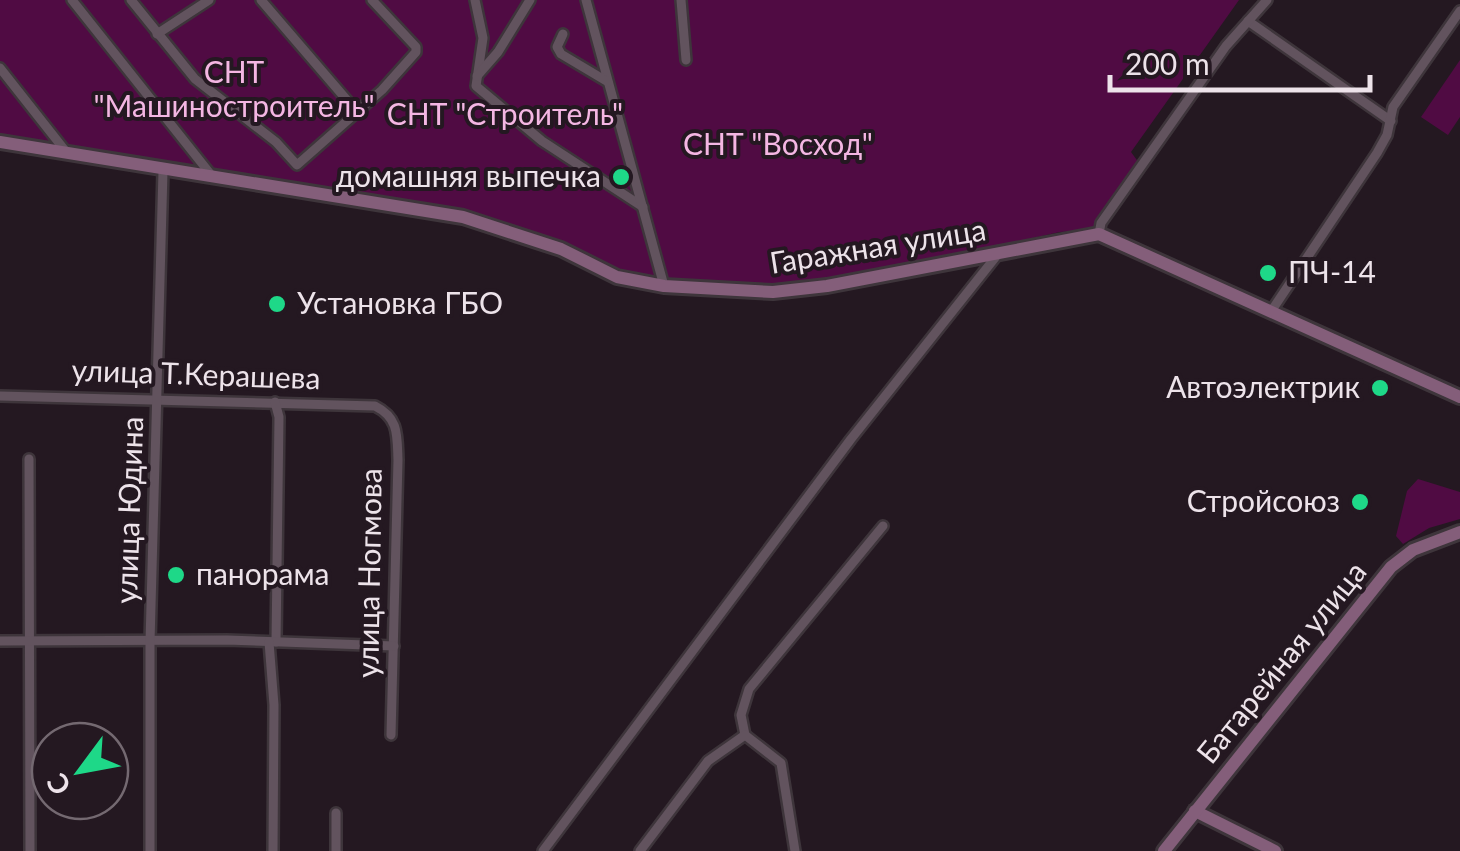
<svg xmlns="http://www.w3.org/2000/svg" width="1460" height="851" viewBox="0 0 1460 851" font-family="Lato,sans-serif">
	<style>
		.green { fill: #500b43 }
		.lines { fill: none; stroke-linecap: round; stroke-linejoin: round }
		.street-casing { stroke: #3e353b; stroke-width: 14 }
		.secondary-casing { stroke: #3e353b; stroke-width: 18 }
		.street { stroke: #62535e; stroke-width: 9 }
		.secondary { stroke: #845e7a; stroke-width: 12 }
		.poi-dot { fill: #1ed888; stroke: #241821; stroke-width: 4 }
		.labels { text-anchor: middle; stroke-width: 8; stroke-linejoin: round; paint-order: stroke }
		.park-label { font-size: 30px; fill: #f4b6e3; stroke: #241821 }
		.poi-label { font-size: 30px; fill: #ede3ea; stroke: #241821; text-anchor: end }
		.street-label { font-size: 30px; fill: #ede3ea; stroke: #241821 }
	</style>
	<rect width="100%" height="100%" fill="#241821"/>
	<!-- green -->
	<g class="green">
		<polygon points="0,0 1239,0 1131,152 1139,163 1091,230 1060,232 942,258 939,263 773,292 641,282 463,217 0,142"/>
		<polygon points="1460,60 1460,117 1448,135 1421,117"/>
		<polygon points="1418,479 1460,492 1460,519 1429,528 1403,544 1396,536 1407,491"/>
	</g>
	<g class="lines">
		<!-- street casing -->
		<g class="street-casing">
			<g id="street">
				<polyline points="72,0 212,176"/>
				<polyline points="131,0 195,79 276,142 297,165 382,90 416,52 416,47 372,0"/>
				<polyline points="261,0 358,113"/>
				<polyline points="475,0 483,38 476,86 542,141 643,207"/>
				<polyline points="586,0 664,286"/>
				<polyline points="681,0 686,60"/>
				<polyline points="1248,21 1391,121"/>
				<polyline points="157,34 209,0"/>
				<polyline points="563,34 557,47 561,54 608,82"/>
				<polyline points="0,68 67,153"/>
				<polyline points="477,76 498,52 530,0"/>
				<polyline points="1099,234 1101,223 1226,46 1267,0"/>
				<polyline points="1272,310 1377,153 1387,135 1393,107 1460,11"/>
				<path d="M 0,396 L 375,406 C 399,418 397,435 398,460 L 391,735"/>
				<polyline points="275,402 279,417 276,642"/>
				<polyline points="29,459 30,851"/>
				<polyline points="0,641 227,640 394,646"/>
				<polyline points="269,642 274,705 273,851"/>
				<polyline points="745,735 741,715 749,689 883,526"/>
				<polyline points="336,813 336,851"/>
				<polyline points="150,851 150,642 163,171"/>
				<polyline points="543,851 851,439 998,254"/>
				<polyline points="640,851 708,761 745,735 781,763 795,851"/>
			</g>
		</g>
		<!-- secondary casing -->
		<g class="secondary-casing">
			<g id="secondary">
				<polyline points="0,142 463,217 561,249 617,277 664,286 773,292 827,286 1099,234 1460,397"/>
				<polyline points="1195,811 1275,851"/>
				<polyline points="1164,851 1391,567 1413,550 1460,532"/>
			</g>
		</g>
		<!-- street -->
		<use href="#street" class="street"/>
		<!-- secondary -->
		<use href="#secondary" class="secondary"/>
	</g>
	<!-- markers -->
	<g class="poi-dot">
		<circle cx="621" cy="177" r="10"/>
		<circle cx="1268" cy="273" r="10"/>
		<circle cx="277" cy="304" r="10"/>
		<circle cx="1380" cy="388" r="10"/>
		<circle cx="1360" cy="502" r="10"/>
		<circle cx="176" cy="575" r="10"/>
	</g>
	<g class="labels">
		<!-- park labels -->
		<g class="park-label">
			<text x="234" y="83">СНТ<tspan x="234" dy="34">"Машиностроитель"</tspan></text>
			<text x="505" y="125">СНТ "Строитель"</text>
			<text x="778" y="155">СНТ "Восход"</text>
		</g>
		<!-- poi labels -->
		<g class="poi-label">
			<text x="601" y="187">домашняя выпечка</text>
			<text x="1288" y="283" text-anchor="start">ПЧ-14</text>
			<text x="297" y="314" text-anchor="start">Установка ГБО</text>
			<text x="1360" y="398">Автоэлектрик</text>
			<text x="1340" y="512">Стройсоюз</text>
			<text x="196" y="585" text-anchor="start">панорама</text>
		</g>
		<!-- street labels -->
		<g class="street-label">
			<text transform="translate(878 247) rotate(-9)" y="10">Гаражная улица</text>
			<text transform="translate(196 375) rotate(2)" y="10">улица Т.Керашева</text>
			<text transform="translate(130 510) rotate(-88)" y="10">улица Юдина</text>
			<text transform="translate(370 573) rotate(-89)" y="10">улица Ногмова</text>
			<text transform="translate(1282 663) rotate(-51)" y="10">Батарейная улица</text>
		</g>
	</g>
	<!-- north arrow -->
	<g transform="translate(80 771) rotate(238)"><circle r="48" fill="#241821" stroke="#746971" stroke-width="2.5"/>
	<path d="M0-8L18 38L0 25L-18 38Z" fill="#1ed888"/>
	<text y="-15" font-size="28" font-weight="bold" text-anchor="middle" fill="#ede3ea">С</text>
	</g>
	<!-- scale -->
	<path d="M1110 75v15h260v-15" fill="none" stroke="#ede3ea" stroke-width="5"/>
	<text x="1125" y="75" font-size="30" fill="#ede3ea" stroke="#241821" stroke-width="8" paint-order="stroke">200 m</text>
</svg>
